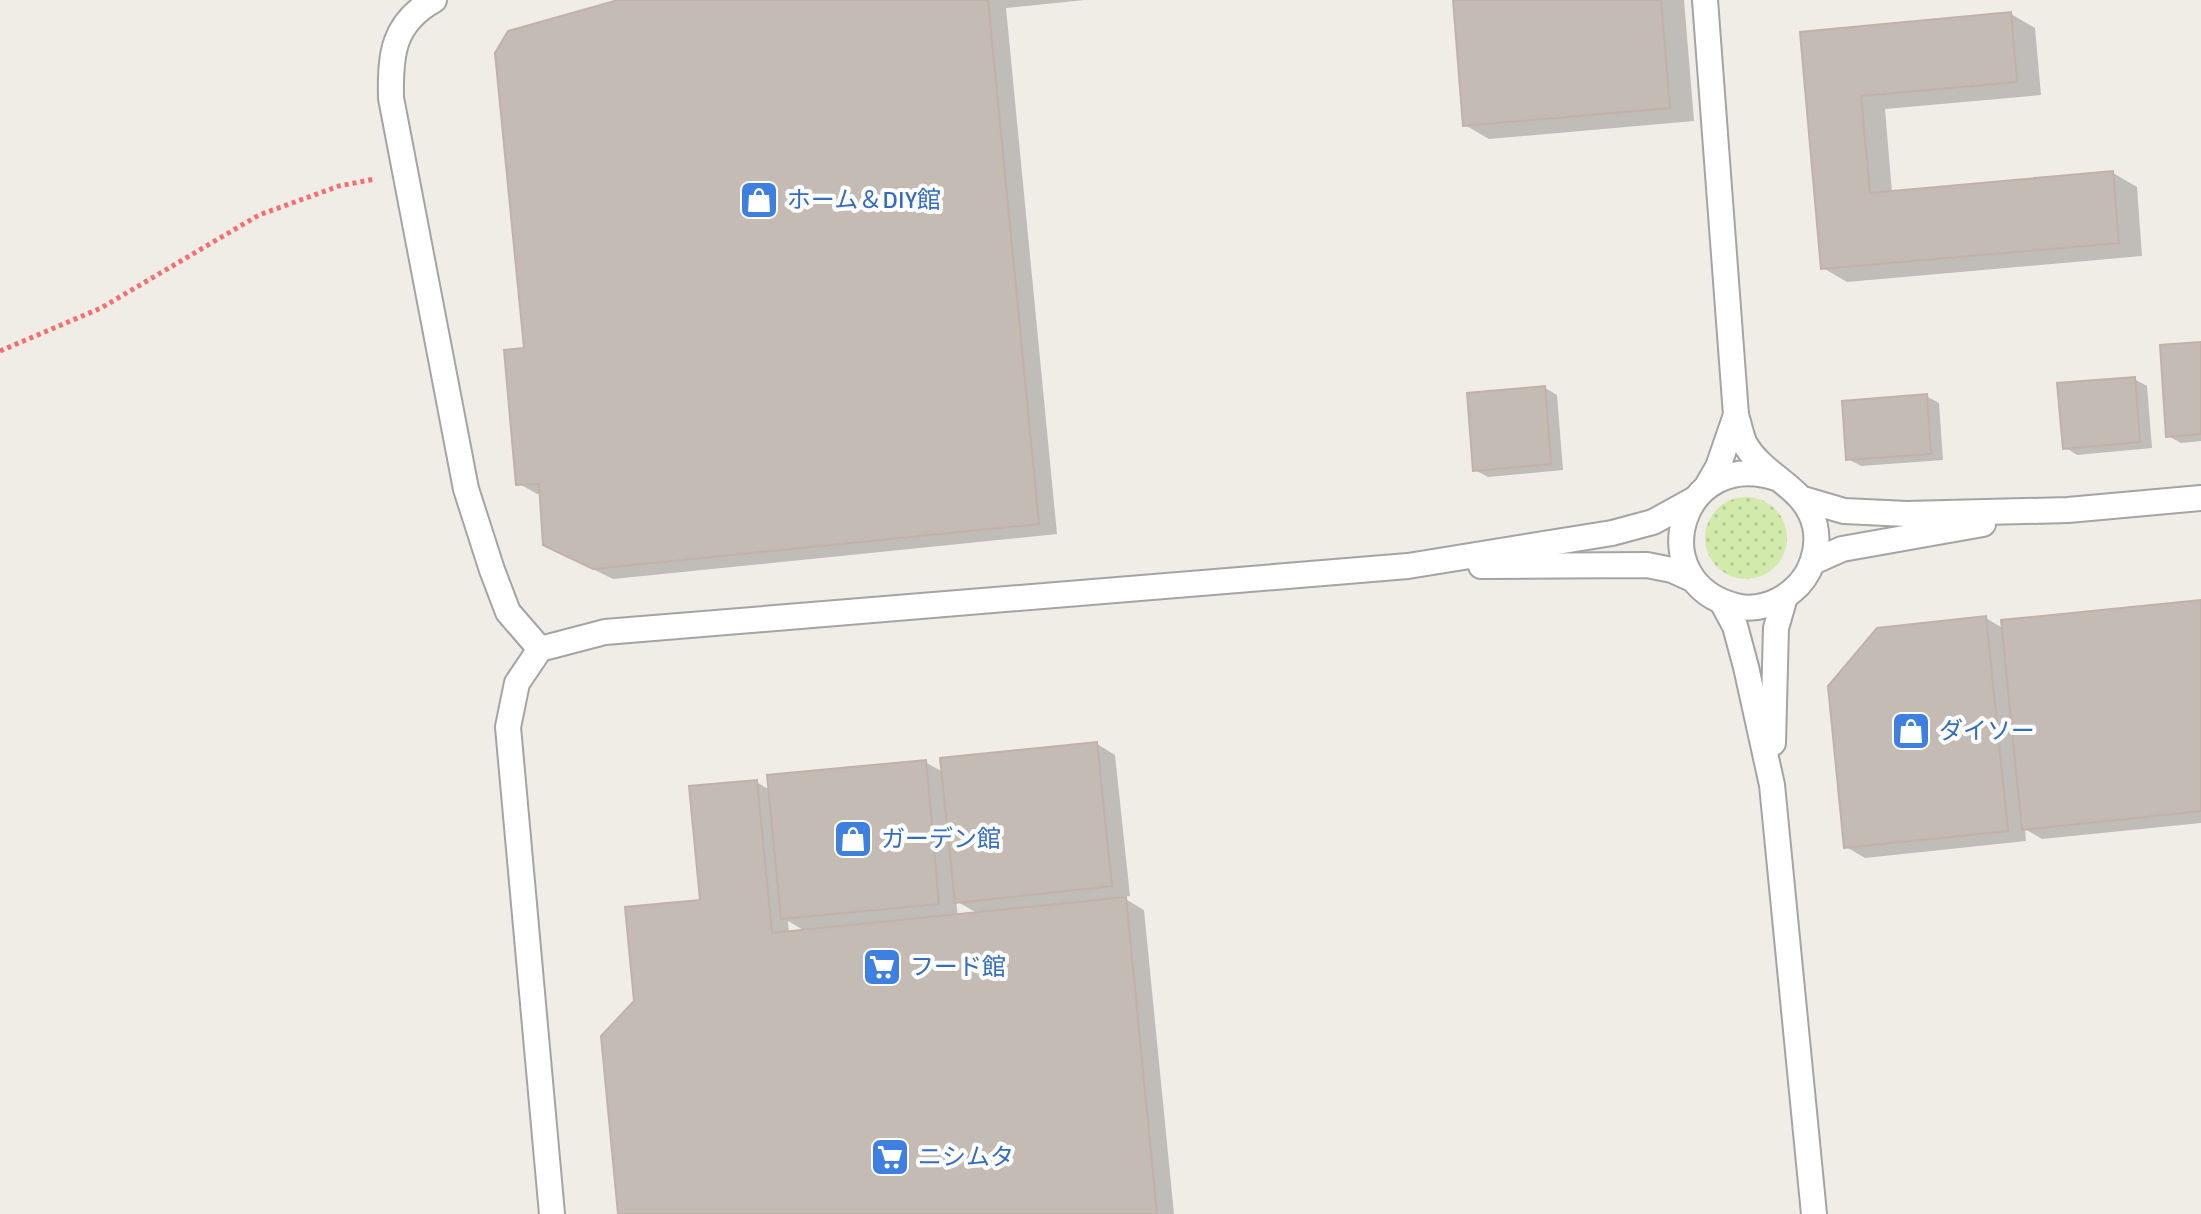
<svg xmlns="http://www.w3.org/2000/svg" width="2201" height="1214" viewBox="0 0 2201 1214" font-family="Signika,'Noto Sans JP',sans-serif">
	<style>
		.grass { fill: url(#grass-dots) }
		.shadow { fill: #0003; fill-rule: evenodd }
		.building { fill: #c5bbb5; stroke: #c2b1a8; stroke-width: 2 }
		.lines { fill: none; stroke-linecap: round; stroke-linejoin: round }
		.service-casing { stroke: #a4a4a4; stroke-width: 28 }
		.path { stroke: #f96e6f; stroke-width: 5; stroke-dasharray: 4 4; stroke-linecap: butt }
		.service { stroke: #fff; stroke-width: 24 }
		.labels { text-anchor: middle; stroke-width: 8; stroke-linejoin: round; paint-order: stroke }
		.shop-label { font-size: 24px; fill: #366cbe; stroke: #fff; text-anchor: start }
	</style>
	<defs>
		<pattern id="grass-dots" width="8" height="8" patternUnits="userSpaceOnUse" patternTransform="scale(2)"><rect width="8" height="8" fill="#d2eaac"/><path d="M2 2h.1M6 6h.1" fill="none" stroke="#b4c894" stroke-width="1.8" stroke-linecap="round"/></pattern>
	</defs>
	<rect width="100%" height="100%" fill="#f0ece6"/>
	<!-- grass -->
	<circle class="grass" cx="1746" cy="538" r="41"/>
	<!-- shadow -->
	<g class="shadow">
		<polygon points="625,0 1085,0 1006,8 1057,534 613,579 564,555 542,494 537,494 518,483 526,350"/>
		<polygon points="1455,0 1684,0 1694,121 1489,139 1465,125"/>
		<polygon points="2011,14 2035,28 2041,95 1885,109 1892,193 2113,173 2137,187 2142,256 1847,282 1823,268 1802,33"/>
		<polygon points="2201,344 2201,441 2181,443 2168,436"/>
		<polygon points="2134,379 2147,386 2152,448 2077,455 2065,447"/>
		<polygon points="1545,388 1557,395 1563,470 1488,477 1475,470"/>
		<polygon points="1926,396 1939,403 1943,460 1861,466 1848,459"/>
		<polygon points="2201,602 2201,823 2042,839 2025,829 2026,841 1865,858 1846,847 1986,618 2004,629"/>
		<path d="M 1097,744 L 1115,755 L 1130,896 L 1122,897 L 1144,910 L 1174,1214 L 620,1214 L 636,1002 L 702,901 L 756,782 L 770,790 L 925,762 L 943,772 ZM 956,901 L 979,914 L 958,916 ZM 788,921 L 805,931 L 789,933 Z"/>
	</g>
	<!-- building -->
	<g class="building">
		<polygon points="618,0 988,0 1039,524 593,569 543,545 539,484 516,485 504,350 524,348 495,53 508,31"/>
		<polygon points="1453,0 1661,0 1670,108 1463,126"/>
		<polygon points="2011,12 2017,82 1861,96 1870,193 2113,171 2119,243 1821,269 1800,32"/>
		<polygon points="2201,342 2201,434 2166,437 2160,345"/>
		<polygon points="2135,377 2140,442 2063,449 2057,383"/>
		<polygon points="1545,386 1551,464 1473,471 1467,393"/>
		<polygon points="1927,394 1931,454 1846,460 1842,401"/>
		<polygon points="2201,600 2201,811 2022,830 2001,620"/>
		<polygon points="1986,616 2008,831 1844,848 1828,686 1877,628"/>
		<polygon points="1097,742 1112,886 955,903 940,758"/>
		<polygon points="926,760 939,904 781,919 767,775"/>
		<polygon points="757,780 772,933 1126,897 1157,1214 618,1214 601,1036 634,1001 625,907 700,900 689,786"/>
	</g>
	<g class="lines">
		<!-- service casing -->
		<g class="service-casing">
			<g id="service">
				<path d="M 434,0 C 393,23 390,54 391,98 L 466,489 L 492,570 L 508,612 L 540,649"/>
				<path d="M 1705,0 L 1736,415 C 1739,424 1741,436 1745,444 C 1764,478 1806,486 1815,526 C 1820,549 1811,576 1792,591 C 1777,604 1755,611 1736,606 C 1640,582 1680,444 1779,479"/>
				<polyline points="1707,486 1718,467 1736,415"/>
				<polyline points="1803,499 1844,511 1907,514 2068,510 2201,498"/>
				<polyline points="1813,562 1842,549 1983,524"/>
				<polyline points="1481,566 1647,565 1672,570 1692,579"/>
				<polyline points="1722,602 1735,626 1746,667 1772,785 1814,1214"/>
				<polyline points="1773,743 1776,628 1785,597"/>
				<polyline points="552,1214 508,727 517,683 540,649 605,632 1408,566 1612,533 1653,522 1693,500"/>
			</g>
		</g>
		<!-- path -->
		<polyline class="path" points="0,351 101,308 259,215 339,186 375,179"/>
		<!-- service -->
		<use href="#service" class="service"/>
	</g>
	<!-- icons -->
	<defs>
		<g id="shop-square" transform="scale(2)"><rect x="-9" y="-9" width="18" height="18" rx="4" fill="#3f7fe0" stroke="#fff"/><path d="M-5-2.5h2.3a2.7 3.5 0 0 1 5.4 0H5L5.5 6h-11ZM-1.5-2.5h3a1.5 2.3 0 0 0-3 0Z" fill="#fff"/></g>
		<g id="supermarket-square" transform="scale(2)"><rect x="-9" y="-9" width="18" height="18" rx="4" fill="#3f7fe0" stroke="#fff"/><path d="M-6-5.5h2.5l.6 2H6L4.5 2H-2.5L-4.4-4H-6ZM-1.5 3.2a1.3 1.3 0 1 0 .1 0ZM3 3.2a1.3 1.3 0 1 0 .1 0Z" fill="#fff"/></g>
	</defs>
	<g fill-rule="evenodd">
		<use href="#shop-square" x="759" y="200"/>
		<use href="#shop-square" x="1911" y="731"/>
		<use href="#shop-square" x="853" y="839"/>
		<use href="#supermarket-square" x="882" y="967"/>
		<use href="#supermarket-square" x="890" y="1157"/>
	</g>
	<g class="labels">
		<!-- shop labels -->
		<g class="shop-label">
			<text x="787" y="208">ホーム＆DIY館</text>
			<text x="1939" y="739">ダイソー</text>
			<text x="881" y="847">ガーデン館</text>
			<text x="910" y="975">フード館</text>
			<text x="918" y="1165">ニシムタ</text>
		</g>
	</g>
</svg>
